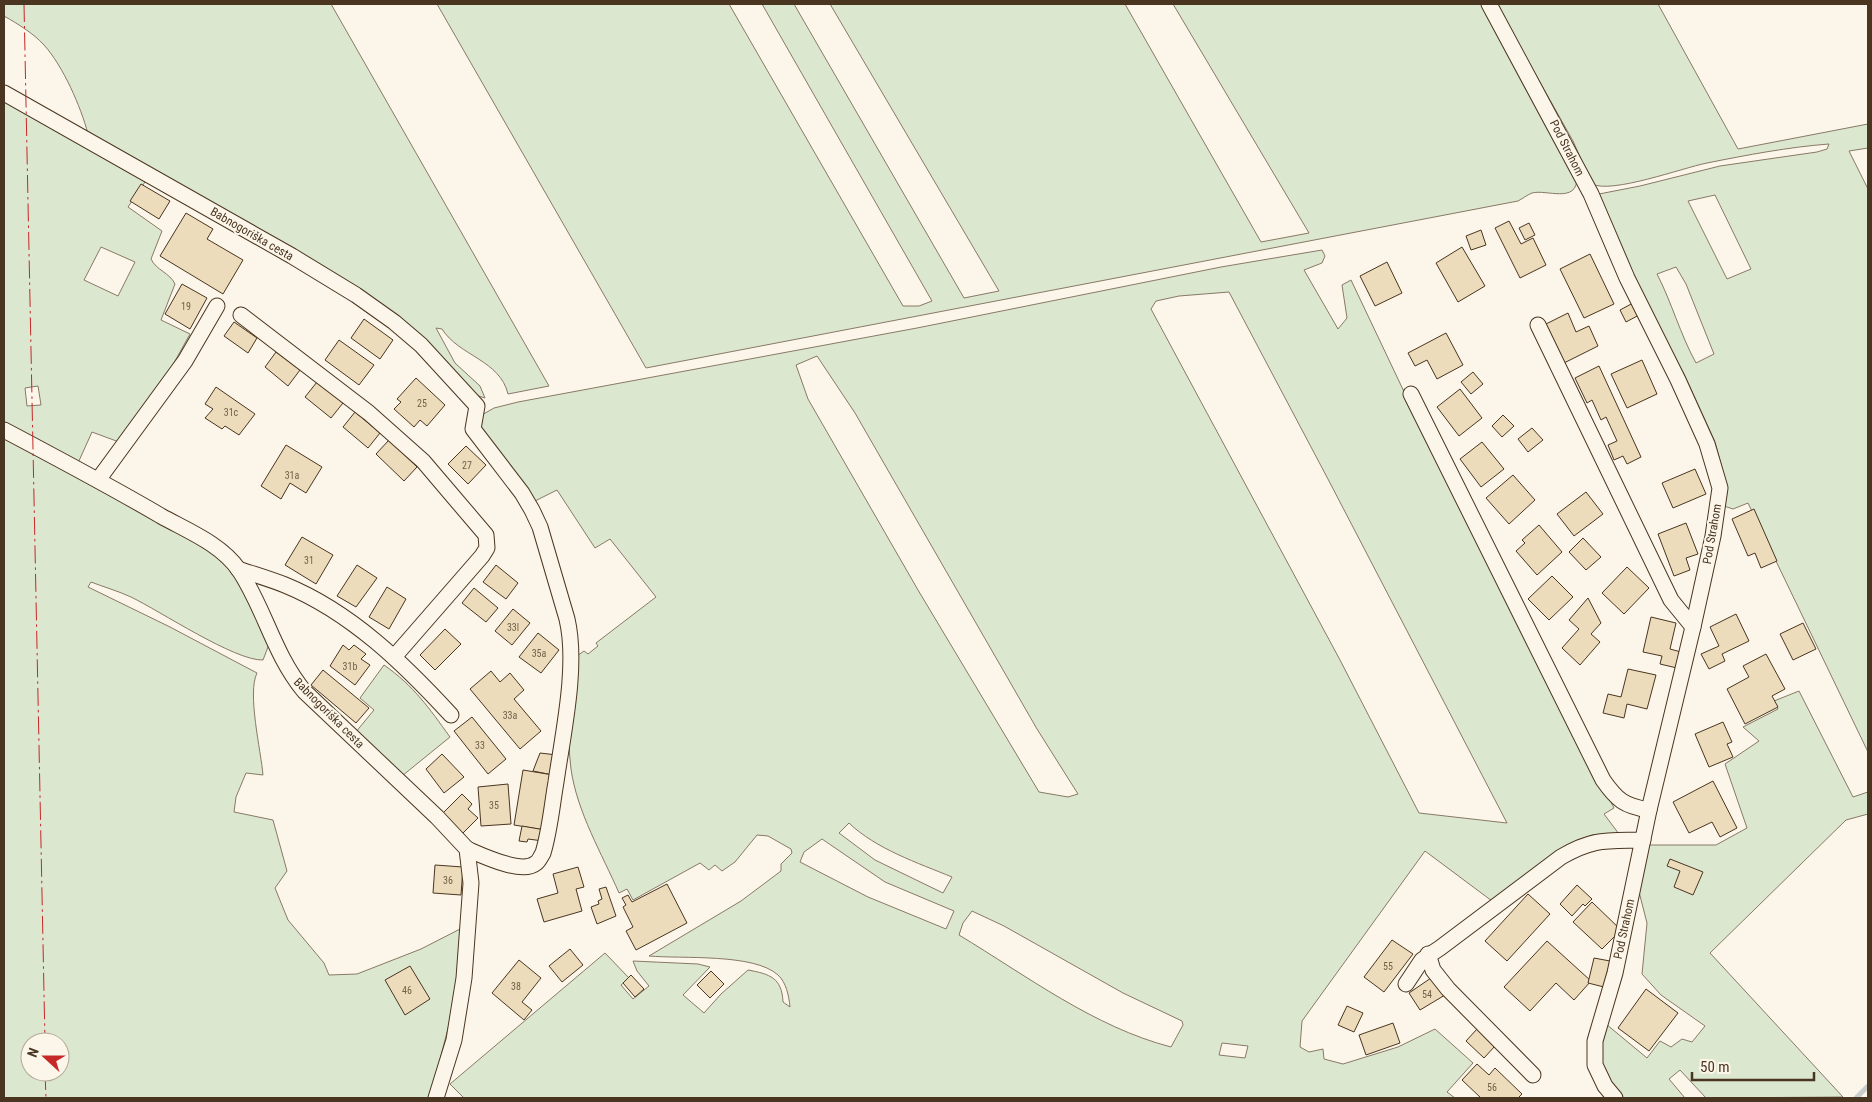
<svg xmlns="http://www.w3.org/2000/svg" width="1872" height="1102" viewBox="0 0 1872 1102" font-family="'Roboto Condensed',sans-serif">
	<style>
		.green { fill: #dce7d0; stroke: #887966; fill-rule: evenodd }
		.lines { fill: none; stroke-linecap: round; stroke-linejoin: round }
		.stream { stroke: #c9cecd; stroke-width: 5 }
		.building { fill: #ecdcbc; stroke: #4a3520 }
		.minor-casing { stroke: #4a3520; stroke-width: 17 }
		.minor { stroke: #fbf6e9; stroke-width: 15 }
		.power { stroke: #c62828; stroke-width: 1; stroke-dasharray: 18 4 2.5 4; stroke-linecap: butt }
		.labels { text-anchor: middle; stroke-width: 4; stroke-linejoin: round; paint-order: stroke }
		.number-label { font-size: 10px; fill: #725f47 }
		.street-label { font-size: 12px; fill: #4a3520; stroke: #fbf6e9 }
	</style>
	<rect width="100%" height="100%" fill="#fbf6e9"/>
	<!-- green -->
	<g class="green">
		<path d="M 4,4 L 331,4 L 549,386 L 508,394 C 500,360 459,356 442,329 L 436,328 L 455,363 L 480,386 L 485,398 L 475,395 L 408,325 L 88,134 C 81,107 63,66 44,45 C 33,33 18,24 4,16 Z"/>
		<path d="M 437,4 L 729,4 L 903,306 L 919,306 L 932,301 L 762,4 L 794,4 L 964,298 L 999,291 L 830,4 L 1125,4 L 1261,242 L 1309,233 L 1173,4 L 1482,4 L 1577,178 C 1577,204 1546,189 1532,193 C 1527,195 1522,199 1518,201 L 646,368 Z"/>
		<path d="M 1496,4 L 1658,4 L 1738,149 L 1868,124 L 1868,148 L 1849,151 L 1868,189 L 1868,752 L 1748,503 L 1733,509 L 1724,506 L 1724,475 L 1715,442 L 1684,374 L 1644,299 L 1598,198 L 1599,194 L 1640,186 L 1720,166 L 1817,152 L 1827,149 L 1829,144 C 1789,147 1747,155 1707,163 C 1682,168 1612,194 1592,184 L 1573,141 ZM 1715,195 L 1751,269 L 1727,279 L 1688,201 ZM 1676,267 L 1686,284 L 1714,354 L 1696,363 C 1680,334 1672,303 1657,274 Z"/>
		<path d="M 4,97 L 147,179 L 128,207 L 162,231 L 151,259 C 156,270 170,273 175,284 L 161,320 L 190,334 L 160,388 L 119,442 L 92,432 L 78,463 L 4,424 ZM 101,247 L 135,262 L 118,296 L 84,280 ZM 38,386 L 41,405 L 27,406 L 25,388 Z"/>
		<path d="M 1322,250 L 1325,256 L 1322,263 L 1304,270 L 1338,329 L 1347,318 L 1342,285 L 1351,280 L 1417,419 L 1614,808 L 1604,814 L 1619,834 L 1592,835 L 1577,840 L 1492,901 L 1425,851 L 1302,1021 L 1300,1047 L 1309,1052 L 1323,1049 L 1324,1059 L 1343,1064 L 1398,1047 L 1435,1029 L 1473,1063 L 1447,1092 L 1455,1098 L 464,1098 L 450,1084 L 605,953 L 629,978 L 621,985 L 633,999 L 649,986 L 637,971 L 633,961 L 698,964 L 710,967 L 683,995 L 704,1013 L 721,994 L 748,970 C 770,974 782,978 783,1002 L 790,1007 C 789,996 786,982 778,975 C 754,953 681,959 649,956 L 741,901 L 781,871 L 781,864 L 792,853 L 791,849 L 768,836 L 757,835 L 735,862 L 722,871 L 715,865 L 709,870 L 700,863 L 633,900 L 627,889 L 619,893 C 602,854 577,812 571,769 C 566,732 572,695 574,658 L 584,651 L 588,654 L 598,646 L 596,643 L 656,597 L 610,539 L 595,548 L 557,490 L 533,502 L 481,434 L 480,416 L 494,408 L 518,402 L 917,328 L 1221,267 ZM 1229,292 L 1329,481 L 1507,823 L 1419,813 L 1340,660 L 1151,309 L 1156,301 L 1179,296 ZM 817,356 L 855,413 L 1037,729 L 1078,794 L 1068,797 L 1039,792 L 918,590 L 808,399 L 796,365 ZM 849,823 C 876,849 918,863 952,877 L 943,893 L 875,860 L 839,833 ZM 822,839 L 885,882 L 954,911 L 946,929 L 868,897 L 800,862 L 804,852 ZM 972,911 L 1004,926 L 1123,993 L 1182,1021 L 1183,1025 L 1171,1047 C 1094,1027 1027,976 959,935 L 963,923 ZM 1222,1043 L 1248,1046 L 1245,1058 L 1219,1055 Z"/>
		<path d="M 4,438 L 186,535 L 222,560 L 235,576 L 268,640 L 268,647 L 263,660 C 235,661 160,611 131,597 C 118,591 104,587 91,582 L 88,587 L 170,627 L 257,673 C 247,693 261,751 263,775 L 246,773 L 236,797 L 234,812 L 273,820 L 287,871 L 275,888 L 288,920 L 324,963 L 329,975 L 357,974 L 421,949 L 464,927 L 452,1013 L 430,1098 L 4,1098 ZM 30,1042 L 60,1042 L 60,1072 L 30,1072 Z"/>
		<path d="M 384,665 C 414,686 429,708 450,737 L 402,776 L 355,733 L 374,710 L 360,698 Z"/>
		<polygon points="1799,691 1853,797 1868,792 1868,814 1846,820 1710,953 1843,1097 1706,1098 1680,1070 1669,1079 1685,1098 1622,1098 1598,1062 1606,1024 1647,1058 1660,1041 1671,1047 1682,1039 1692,1042 1705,1026 1661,995 1642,974 1647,923 1637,884 1646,845 1716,845 1747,828 1725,764 1759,741 1743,727 1778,709 1774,701"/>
	</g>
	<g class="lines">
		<!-- stream -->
		<polyline class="stream" points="1856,1098 1868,1086"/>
	</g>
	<!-- building -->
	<g class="building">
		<polygon points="141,184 170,201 159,219 130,201"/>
		<polygon points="186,213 213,229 207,239 243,260 223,294 160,256"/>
		<polygon points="1509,221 1521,244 1533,238 1546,265 1520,278 1495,228"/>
		<polygon points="1529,223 1535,235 1525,240 1519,228"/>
		<polygon points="1481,230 1486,245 1471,250 1466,236"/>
		<polygon points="1462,247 1485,286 1458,302 1436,263"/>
		<polygon points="1590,254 1614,304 1584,318 1560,269"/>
		<polygon points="1387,262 1402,293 1375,306 1360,276"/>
		<polygon points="182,284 207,298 190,329 165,314"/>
		<polygon points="1633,303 1639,315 1626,322 1620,310"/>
		<polygon points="1568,313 1576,332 1589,326 1598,346 1560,365 1542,326"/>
		<polygon points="364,319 393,340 380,359 351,338"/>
		<polygon points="234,322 257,338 248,353 224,336"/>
		<polygon points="1446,333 1463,365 1437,379 1427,360 1415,366 1408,353"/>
		<polygon points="339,340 374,365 359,385 325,360"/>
		<polygon points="276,352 300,370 288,386 265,367"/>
		<polygon points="1642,360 1657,394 1627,408 1611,374"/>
		<polygon points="1599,366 1641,457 1627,464 1623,456 1614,460 1608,445 1617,441 1606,417 1601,420 1592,400 1587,403 1575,378"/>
		<polygon points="1473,372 1483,384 1471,394 1461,382"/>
		<polygon points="416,378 445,405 427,426 420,420 414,427 394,409 401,402 397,399"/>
		<polygon points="317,382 343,403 331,418 305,397"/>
		<polygon points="216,387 255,414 239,435 225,426 222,429 205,418 213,409 205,404"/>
		<polygon points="1460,389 1482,418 1459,436 1437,407"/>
		<polygon points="355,412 380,433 368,448 343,427"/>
		<polygon points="1503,415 1514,426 1502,437 1492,426"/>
		<polygon points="1532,428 1543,440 1528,452 1518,439"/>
		<polygon points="389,440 417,467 404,481 376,454"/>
		<polygon points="1482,442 1504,469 1481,487 1460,459"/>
		<polygon points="286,445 322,467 306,493 290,483 281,499 261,486"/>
		<polygon points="466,446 486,465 468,484 448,464"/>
		<polygon points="1695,469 1706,494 1673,508 1662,483"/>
		<polygon points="1513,475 1535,500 1509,524 1486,498"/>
		<polygon points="1586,492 1603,514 1574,536 1557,514"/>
		<polygon points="1754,509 1777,561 1761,568 1755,553 1748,556 1732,519"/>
		<polygon points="1686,523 1698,554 1686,558 1690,570 1674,576 1658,534"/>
		<polygon points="1539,525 1562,552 1537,575 1516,551 1525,543 1522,540"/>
		<polygon points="302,537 333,555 316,584 285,565"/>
		<polygon points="1583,538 1601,557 1586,570 1569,552"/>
		<polygon points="357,565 377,578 356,607 337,596"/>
		<polygon points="496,565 518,583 506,599 483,582"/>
		<polygon points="1627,567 1649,588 1624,614 1602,593"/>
		<polygon points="1552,576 1573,597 1549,620 1528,599"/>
		<polygon points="387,587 406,599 389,629 369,617"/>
		<polygon points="474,588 498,608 486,622 462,603"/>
		<polygon points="1588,598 1601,623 1591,634 1600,642 1580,665 1562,648 1579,629 1569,620"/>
		<polygon points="513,609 530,623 512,645 495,631"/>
		<polygon points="1736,614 1749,641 1722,654 1725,661 1709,669 1701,654 1719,646 1710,627"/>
		<polygon points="1651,617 1676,623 1670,649 1681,652 1677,668 1660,664 1662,656 1643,652"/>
		<polygon points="1803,623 1816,649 1793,660 1780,634"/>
		<polygon points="445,629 461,644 435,670 420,655"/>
		<polygon points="538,633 559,650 541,673 519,657"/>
		<polygon points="343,645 349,650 354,645 366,654 361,659 370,665 355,685 330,666"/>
		<polygon points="1766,654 1785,689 1772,696 1778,707 1745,724 1727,689 1749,677 1743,666"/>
		<polygon points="1628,669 1656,675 1647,709 1627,704 1624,718 1603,713 1608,694 1621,697"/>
		<polygon points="323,670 369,708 356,723 311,685"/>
		<polygon points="491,671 500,682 510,673 524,690 514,699 541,731 520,749 470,689"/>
		<polygon points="472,717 506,759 488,774 454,731"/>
		<polygon points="1723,722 1732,742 1727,744 1733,757 1709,767 1695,734"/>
		<polygon points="540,753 557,755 553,775 533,771"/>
		<polygon points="442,754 464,777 444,793 426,769"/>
		<polygon points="523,770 553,775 545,830 514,825"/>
		<polygon points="1713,781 1737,828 1720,837 1712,822 1689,833 1673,802"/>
		<polygon points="508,784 511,824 481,826 478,787"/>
		<polygon points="462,794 472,804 468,809 478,818 462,834 442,814"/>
		<polygon points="522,826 545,830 543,841 528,839 527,842 519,841"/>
		<polygon points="1670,859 1703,872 1693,895 1674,887 1680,871 1667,866"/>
		<polygon points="435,865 463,867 461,895 433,893"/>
		<polygon points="578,867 584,887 576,889 582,911 544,922 537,899 558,893 553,874"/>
		<polygon points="667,884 687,923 636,950 626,931 633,927 623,907 626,905 622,898 628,895 632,902"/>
		<polygon points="1577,885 1592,899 1585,906 1583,904 1572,916 1560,904"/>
		<polygon points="606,887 616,916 597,924 591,907 599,904 598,901 602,899 599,889"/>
		<polygon points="1528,894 1550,914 1507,961 1485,941"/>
		<polygon points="1592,902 1621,930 1602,949 1573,922"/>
		<polygon points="1392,940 1413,954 1384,992 1364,977"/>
		<polygon points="1547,941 1591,981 1574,1000 1556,983 1530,1011 1504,987"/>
		<polygon points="570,949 583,965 562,982 549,966"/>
		<polygon points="1594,958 1610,961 1604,987 1588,983"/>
		<polygon points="519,960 541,978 522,1002 532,1010 524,1020 492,993"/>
		<polygon points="410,966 430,999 405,1015 385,980"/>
		<polygon points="711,971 724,984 710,998 697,985"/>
		<polygon points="631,975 644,989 635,997 623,983"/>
		<polygon points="1431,978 1445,995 1420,1010 1409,993"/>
		<polygon points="1646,989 1678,1013 1649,1051 1618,1028"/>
		<polygon points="1347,1006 1363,1013 1354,1032 1338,1025"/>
		<polygon points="1393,1023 1400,1043 1366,1055 1359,1035"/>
		<polygon points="1477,1029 1495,1046 1484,1058 1466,1041"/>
		<polygon points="1477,1064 1489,1075 1495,1068 1522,1094 1518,1098 1481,1098 1462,1080"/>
	</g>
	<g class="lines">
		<!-- minor casing -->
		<g class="minor-casing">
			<g id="minor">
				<polyline points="1489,4 1591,194 1627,278 1678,380 1707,444 1720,488 1713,536 1693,627 1649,810 1615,973 1595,1041 1595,1065 1605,1086 1615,1098"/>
				<path d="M 4,93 L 292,256 L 356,295 L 394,322 L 421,345 L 477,406 L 473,429 L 522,493 L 532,510 L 540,527 L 567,619 C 578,666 563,733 556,782 C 552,805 550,830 543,853 C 541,856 539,861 536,863 C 522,875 481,855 467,849"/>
				<polyline points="241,315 369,413 423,461 486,535 487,548 482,556 394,657"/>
				<polyline points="1538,325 1671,600 1693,627"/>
				<path d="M 1411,394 L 1603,780 C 1617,800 1624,806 1649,810"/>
				<path d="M 4,430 C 57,458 110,486 161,516 C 188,531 221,544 239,570 C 265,609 273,653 304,691 L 437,817 L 467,849 L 471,883 L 464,978 L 454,1040 L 436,1098"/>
				<polyline points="98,480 185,361 217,306"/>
				<path d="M 238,569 C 253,574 270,579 285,585 C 351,612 404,664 451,715"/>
				<polyline points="1428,954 1433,970 1448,989 1533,1075"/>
				<path d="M 1406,984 L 1422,960 L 1440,948 L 1561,857 C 1594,838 1606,841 1643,840"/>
			</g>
		</g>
		<!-- minor -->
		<use href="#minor" class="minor"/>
		<!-- power -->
		<g class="power">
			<polyline points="24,4 45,1042"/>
			<polyline points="45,1072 46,1098"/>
		</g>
	</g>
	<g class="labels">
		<!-- number labels -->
		<g class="number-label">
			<text x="186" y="310">19</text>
			<text x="422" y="407">25</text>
			<text x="231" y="416">31c</text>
			<text x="467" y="469">27</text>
			<text x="292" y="479">31a</text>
			<text x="309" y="564">31</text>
			<text x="513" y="631">33l</text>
			<text x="539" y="657">35a</text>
			<text x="350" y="670">31b</text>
			<text x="510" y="719">33a</text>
			<text x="480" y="749">33</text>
			<text x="494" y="809">35</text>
			<text x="448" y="884">36</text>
			<text x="1388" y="970">55</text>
			<text x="516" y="990">38</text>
			<text x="407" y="994">46</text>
			<text x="1427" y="998">54</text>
			<text x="1492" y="1091">56</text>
		</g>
		<!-- street labels -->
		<g class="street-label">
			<text transform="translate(1567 148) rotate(63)" y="4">Pod Strahom</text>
			<text transform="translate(252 234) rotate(30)" y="4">Babnogoriška cesta</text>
			<text transform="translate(1712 534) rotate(-80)" y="4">Pod Strahom</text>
			<text transform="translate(329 713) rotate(45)" y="4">Babnogoriška cesta</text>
			<text transform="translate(1624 929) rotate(-78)" y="4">Pod Strahom</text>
		</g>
	</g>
	<!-- border -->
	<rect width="1872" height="1102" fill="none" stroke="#4a3520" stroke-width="10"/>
	<!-- north arrow -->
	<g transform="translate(45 1057) rotate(291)"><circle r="24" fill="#fbf6e9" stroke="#b4a999"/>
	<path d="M0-4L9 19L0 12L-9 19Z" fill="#c62828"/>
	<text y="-8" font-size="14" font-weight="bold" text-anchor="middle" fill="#4a3520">N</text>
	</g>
	<!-- scale -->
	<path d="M1692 1072v8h122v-8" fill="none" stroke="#4a3520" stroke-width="2.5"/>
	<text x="1700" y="1072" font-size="15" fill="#4a3520" stroke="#fbf6e9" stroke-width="4" paint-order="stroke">50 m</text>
</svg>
